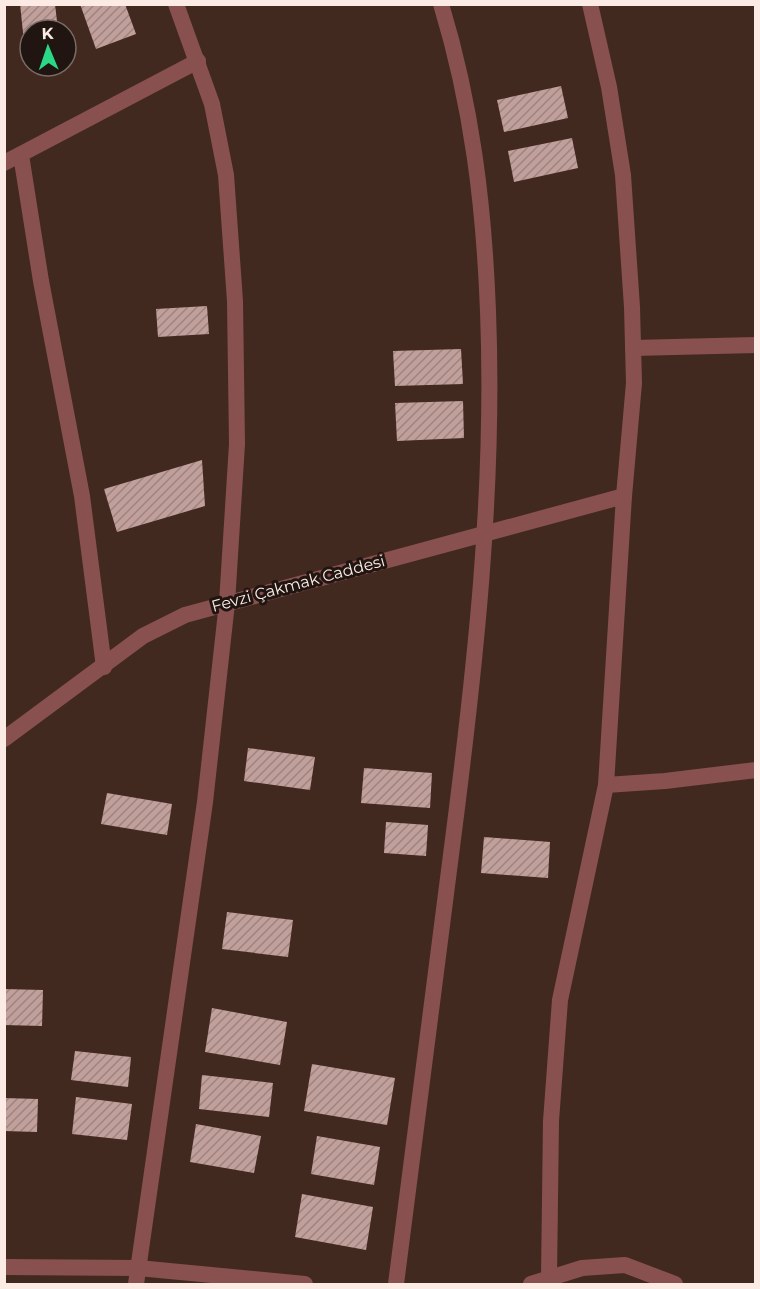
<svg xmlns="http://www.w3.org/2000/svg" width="760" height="1289" viewBox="0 0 760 1289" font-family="Montserrat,sans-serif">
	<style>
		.building { fill: url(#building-hatch) }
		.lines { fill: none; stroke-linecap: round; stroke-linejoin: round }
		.minor { stroke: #88514f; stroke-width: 16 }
		.labels { text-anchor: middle; stroke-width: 6; stroke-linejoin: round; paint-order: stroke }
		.street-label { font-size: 16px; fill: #fcebe5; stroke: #211511 }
	</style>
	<defs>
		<pattern id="building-hatch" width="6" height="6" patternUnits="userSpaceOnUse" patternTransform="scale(1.5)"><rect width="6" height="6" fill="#c19f9a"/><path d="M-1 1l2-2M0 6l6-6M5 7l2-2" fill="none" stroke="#9e8480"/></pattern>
	</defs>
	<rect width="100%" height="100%" fill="#422920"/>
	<!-- building -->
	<g class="building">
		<polygon points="20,4 55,4 58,30 30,30 30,61 26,61"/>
		<polygon points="80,4 125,4 136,34 96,49"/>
		<polygon points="561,86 568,118 504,132 497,100"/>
		<polygon points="572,138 578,168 514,182 508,151"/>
		<polygon points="207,306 209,334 158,337 156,309"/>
		<polygon points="461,349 463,384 395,386 393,351"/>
		<polygon points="463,401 464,438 397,441 395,403"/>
		<polygon points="202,460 205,506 117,532 104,489"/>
		<polygon points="248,748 315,757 310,790 244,781"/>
		<polygon points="364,768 432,773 430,808 361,803"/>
		<polygon points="107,793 172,804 167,835 101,824"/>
		<polygon points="386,822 428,825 426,856 384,853"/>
		<polygon points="484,837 550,842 548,878 481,873"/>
		<polygon points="227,912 293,920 288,957 222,949"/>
		<polygon points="4,989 43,990 42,1026 4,1025"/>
		<polygon points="212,1008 287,1022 280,1065 205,1052"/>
		<polygon points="75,1051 131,1057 128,1087 71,1080"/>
		<polygon points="312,1064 395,1078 387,1125 304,1111"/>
		<polygon points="202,1075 273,1083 269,1117 199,1109"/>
		<polygon points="76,1097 132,1104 127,1140 72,1134"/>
		<polygon points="4,1098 38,1099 37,1132 4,1131"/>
		<polygon points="196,1124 261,1136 254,1173 190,1162"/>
		<polygon points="317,1136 380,1147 374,1185 311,1174"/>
		<polygon points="302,1194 373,1207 366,1250 295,1237"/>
	</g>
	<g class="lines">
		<!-- minor -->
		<g class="minor">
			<polyline points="21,155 41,281 82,496 104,667"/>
			<polyline points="4,163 198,61"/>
			<polyline points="633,348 756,345"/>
			<polyline points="4,739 143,636 185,615 624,496"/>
			<polyline points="606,785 665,781 756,770"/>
			<polyline points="4,1267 138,1268 305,1284"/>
			<polyline points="549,1278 551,1121 560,1000 606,785 624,496 634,383 632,307 623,175 609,87 590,4"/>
			<polyline points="136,1284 205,802 227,603 237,444 235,301 226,175 212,104 176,4"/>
			<path d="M 396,1284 C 414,1139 433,993 452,847 C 475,669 495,491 488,311 C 484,205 472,106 441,4"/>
			<polyline points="531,1284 582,1268 625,1265 675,1284"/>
		</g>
	</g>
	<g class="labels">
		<!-- street labels -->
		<g class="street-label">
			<text transform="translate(298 583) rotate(-15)" y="6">Fevzi Çakmak Caddesi</text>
		</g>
	</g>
	<!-- border -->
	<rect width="760" height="1289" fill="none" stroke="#fcebe5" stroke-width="12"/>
	<!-- north arrow -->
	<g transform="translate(48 48) rotate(358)"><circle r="28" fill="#211511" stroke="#796b66" stroke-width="1.5"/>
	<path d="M0-4.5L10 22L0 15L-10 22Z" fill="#2ad885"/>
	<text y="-9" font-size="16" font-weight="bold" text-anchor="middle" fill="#fcebe5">K</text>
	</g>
</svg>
